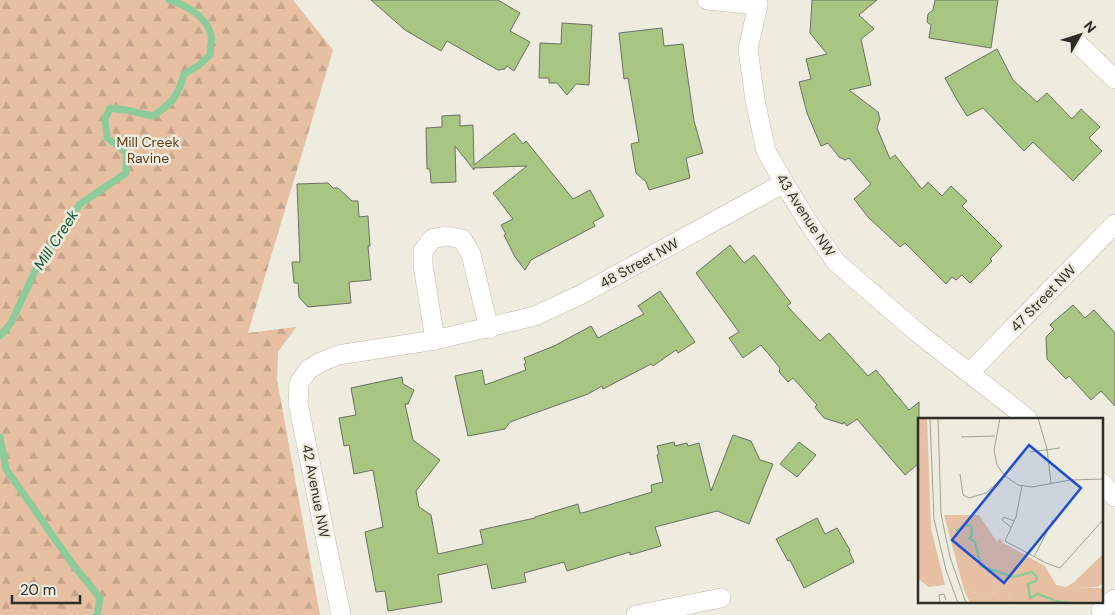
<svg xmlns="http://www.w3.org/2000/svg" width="1115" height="615" viewBox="0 0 1115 615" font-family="'DM Sans',sans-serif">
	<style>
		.forest { fill: url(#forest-firs) }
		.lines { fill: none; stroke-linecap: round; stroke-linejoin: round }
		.stream { stroke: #8ccc9a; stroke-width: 7 }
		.building { fill: #a9c582; stroke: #6b7165 }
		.street-casing { stroke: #bcbbad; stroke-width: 20 }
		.street { stroke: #fff; stroke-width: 19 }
		.labels { text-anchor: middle; stroke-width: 5; stroke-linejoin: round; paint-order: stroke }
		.park-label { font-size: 14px; fill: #643b18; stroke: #edecde }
		.street-label { font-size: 14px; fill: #2d2d28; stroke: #edecde }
		.water-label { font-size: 15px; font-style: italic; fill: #12592b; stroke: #edecde }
		.inset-river { fill: none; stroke: #8ccc9a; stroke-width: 2.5 }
		.inset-road { fill: none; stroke: #a0a095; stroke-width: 1 }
		.view { fill: #1d4ed8; fill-opacity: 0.15; stroke: #1d4ed8; stroke-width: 2.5 }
		.inset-edge { fill: none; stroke: #2d2d28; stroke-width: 2.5 }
	</style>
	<defs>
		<pattern id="forest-firs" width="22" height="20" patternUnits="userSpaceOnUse" patternTransform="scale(1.25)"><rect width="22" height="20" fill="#e7bfa2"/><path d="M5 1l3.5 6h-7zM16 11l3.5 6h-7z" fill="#c6a48c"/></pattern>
	</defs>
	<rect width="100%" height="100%" fill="#edecde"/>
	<!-- forest -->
	<polygon class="forest" points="0,0 293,0 333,50 248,333 296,327 278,352 277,380 320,615 0,615"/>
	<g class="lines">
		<!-- stream -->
		<g class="stream">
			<path d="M 0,336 L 11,323 L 35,271 L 80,204 L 126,173 L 126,152 L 107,138 L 105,119 L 110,108 L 126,110 L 153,116 C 172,103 178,97 184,74 L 198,66 L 210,55 C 210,49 212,41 211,35 C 207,17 185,4 169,0"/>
			<polyline points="0,437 6,469 71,562 100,598 97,615"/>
		</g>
	</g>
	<!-- building -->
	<g class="building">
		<polygon points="371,0 498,0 520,13 510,31 530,42 514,71 507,66 505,69 498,70 447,41 441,51 405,30"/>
		<polygon points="812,0 877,0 859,15 874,29 861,39 871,85 849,90 878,112 880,119 877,128 890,159 895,155 922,189 928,182 942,196 951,186 967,201 962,206 1002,246 990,259 992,261 970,283 962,275 956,280 952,277 946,284 905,243 900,247 868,217 854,199 871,184 849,158 845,160 839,157 828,143 821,146 807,113 799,82 811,79 806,59 827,54 810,33"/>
		<polygon points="935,0 998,0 991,48 929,38 931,25 927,22 928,14 933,10"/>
		<polygon points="562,23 592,25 589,85 576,84 567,95 557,83 549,83 549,78 539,78 540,43 561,44"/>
		<polygon points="662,28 664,46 683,44 694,121 703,153 686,158 690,178 649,190 646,182 636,173 631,144 639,142 628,78 624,79 619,33"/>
		<polygon points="997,49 1013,80 1037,102 1047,93 1072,119 1081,109 1100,127 1089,138 1102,151 1073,181 1033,142 1024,151 983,108 967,116 957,100 945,78"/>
		<polygon points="460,115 460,126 473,125 474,165 514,133 523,144 526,141 573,199 590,190 604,216 593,222 595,226 531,260 525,270 515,257 504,235 506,234 501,225 513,219 493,193 527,166 474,168 474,170 455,146 456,182 431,183 430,169 427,169 426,128 442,127 442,116"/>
		<polygon points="328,183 333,188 338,188 352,201 358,201 359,217 368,216 370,246 368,246 371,280 349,282 351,303 308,307 299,297 298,283 294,283 292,262 300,262 297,184"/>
		<polygon points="730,245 744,263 754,255 791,303 787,306 820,341 829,333 868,376 876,370 909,410 919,402 919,463 905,475 857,419 847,426 844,422 843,424 824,418 815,407 817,405 793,378 788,382 779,372 780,368 761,345 743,358 729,338 739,332 696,273"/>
		<polygon points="660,291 695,342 678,353 676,350 653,366 651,364 603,389 602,386 588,394 510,422 505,429 468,436 455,376 482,370 485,385 526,370 524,364 526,363 524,358 554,346 591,326 598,338 644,314 638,306"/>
		<polygon points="1073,305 1085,318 1094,310 1115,333 1115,406 1101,391 1091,400 1069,376 1066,379 1047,359 1046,337 1054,329 1050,325"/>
		<polygon points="402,377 403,384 414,390 408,404 405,404 413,440 440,460 416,491 419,507 431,515 438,554 483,544 480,530 535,518 535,517 578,504 580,513 582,513 652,492 651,485 663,482 657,455 659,454 657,446 674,442 675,446 687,443 688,446 699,443 711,491 733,435 751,441 760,460 773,464 749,524 717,511 655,527 661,546 630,555 630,552 567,571 564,562 524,573 526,582 492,589 487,564 438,575 442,602 388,611 385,591 376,592 365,532 383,527 373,470 354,474 349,445 344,446 339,418 356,415 351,388"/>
		<polygon points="799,442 816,455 797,477 780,464"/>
		<polygon points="817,518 825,534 837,528 850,550 849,551 854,562 804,588 790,560 788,561 776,539"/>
	</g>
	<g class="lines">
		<!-- street casing -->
		<g class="street-casing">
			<g id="street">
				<polyline points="707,0 758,5 748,49 755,100 766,151 784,183 810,225 836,262 918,333 1028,419"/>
				<polyline points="1076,42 1115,79"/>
				<polyline points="435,340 423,265 423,251 432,239 446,236 462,239 471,254 489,329"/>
				<polyline points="970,372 1115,224"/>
				<polyline points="1101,482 1115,497"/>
				<polyline points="1101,610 1115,599"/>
				<polyline points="341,615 298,403 299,383 309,369 321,362 338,355 435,340 535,316 582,294 784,183"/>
				<polyline points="636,615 721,598"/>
			</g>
		</g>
		<!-- street -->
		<use href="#street" class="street"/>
	</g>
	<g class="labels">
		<!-- park labels -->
		<g class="park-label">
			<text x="148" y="147">Mill Creek<tspan x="148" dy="16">Ravine</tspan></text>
		</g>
		<!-- street labels -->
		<g class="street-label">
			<text transform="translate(806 215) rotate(57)" y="5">43 Avenue NW</text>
			<text transform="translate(639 263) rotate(-29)" y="5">48 Street NW</text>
			<text transform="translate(1043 298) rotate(-46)" y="5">47 Street NW</text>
			<text transform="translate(316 491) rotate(79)" y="5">42 Avenue NW</text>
		</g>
		<!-- water labels -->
		<g class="water-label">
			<text transform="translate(56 240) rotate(-57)" y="5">Mill Creek</text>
		</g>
	</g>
	<!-- overview -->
	<g transform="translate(918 418)">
		<rect width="185" height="185" fill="#edecde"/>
		<path d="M 185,136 L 185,164 L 180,169 L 163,170 L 156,164 ZM 46,172 L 63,176 L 86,173 L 92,176 L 94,185 L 52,185 Z" fill="#e7bfa2"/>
		<path d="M 26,97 L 61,97 L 79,124 L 82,120 L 85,125 L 127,148 L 138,167 L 148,169 L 156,164 L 163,170 L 185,170 L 185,185 L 94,185 L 92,176 L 86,173 L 63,176 L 46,172 Z" fill="#e7bfa2"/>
		<path d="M 0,0 L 9,0 L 13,111 L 27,167 L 11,169 L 0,161 Z" fill="#e7bfa2"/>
		<path class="inset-river" d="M 38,113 L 48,107 L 53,108 L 54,117 L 51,120 L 57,124 L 63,148 L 95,159 L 114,154 L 119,159 L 118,163 L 110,166 L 112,180 L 120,176 L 136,182M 137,183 L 152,185"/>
		<path class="inset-road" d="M 12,0 L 16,101 L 28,152 L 40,185M 20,0 L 23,96 L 32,139 L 48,185M 82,0 L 76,32 L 79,47 L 87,58M 120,0 L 129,31 L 133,65M 43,19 L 77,18M 112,34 L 142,30M 42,56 L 45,77 L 51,80 L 68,75 L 87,58 L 100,67 L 114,69 L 152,62 L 185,61M 104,68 L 98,99 L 87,123 L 128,145 L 142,150 L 185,102M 93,109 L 84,102 L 86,99 L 96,103M 116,139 L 135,102M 22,185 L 21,177 L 26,176 L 28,182"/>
		<path class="view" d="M 111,27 L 163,70 L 86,165 L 34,122 Z"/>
		<rect width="185" height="185" class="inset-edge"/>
	</g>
	<!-- north arrow -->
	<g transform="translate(1080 35) rotate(51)" stroke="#edecde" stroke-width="4" paint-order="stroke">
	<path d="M0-4L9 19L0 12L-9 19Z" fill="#2d2d28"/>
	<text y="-8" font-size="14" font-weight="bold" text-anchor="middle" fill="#2d2d28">N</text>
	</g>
	<!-- scale -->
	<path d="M12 595v8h68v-8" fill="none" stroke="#2d2d28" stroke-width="2.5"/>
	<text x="20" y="595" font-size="15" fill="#2d2d28" stroke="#edecde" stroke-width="4" paint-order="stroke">20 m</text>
</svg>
